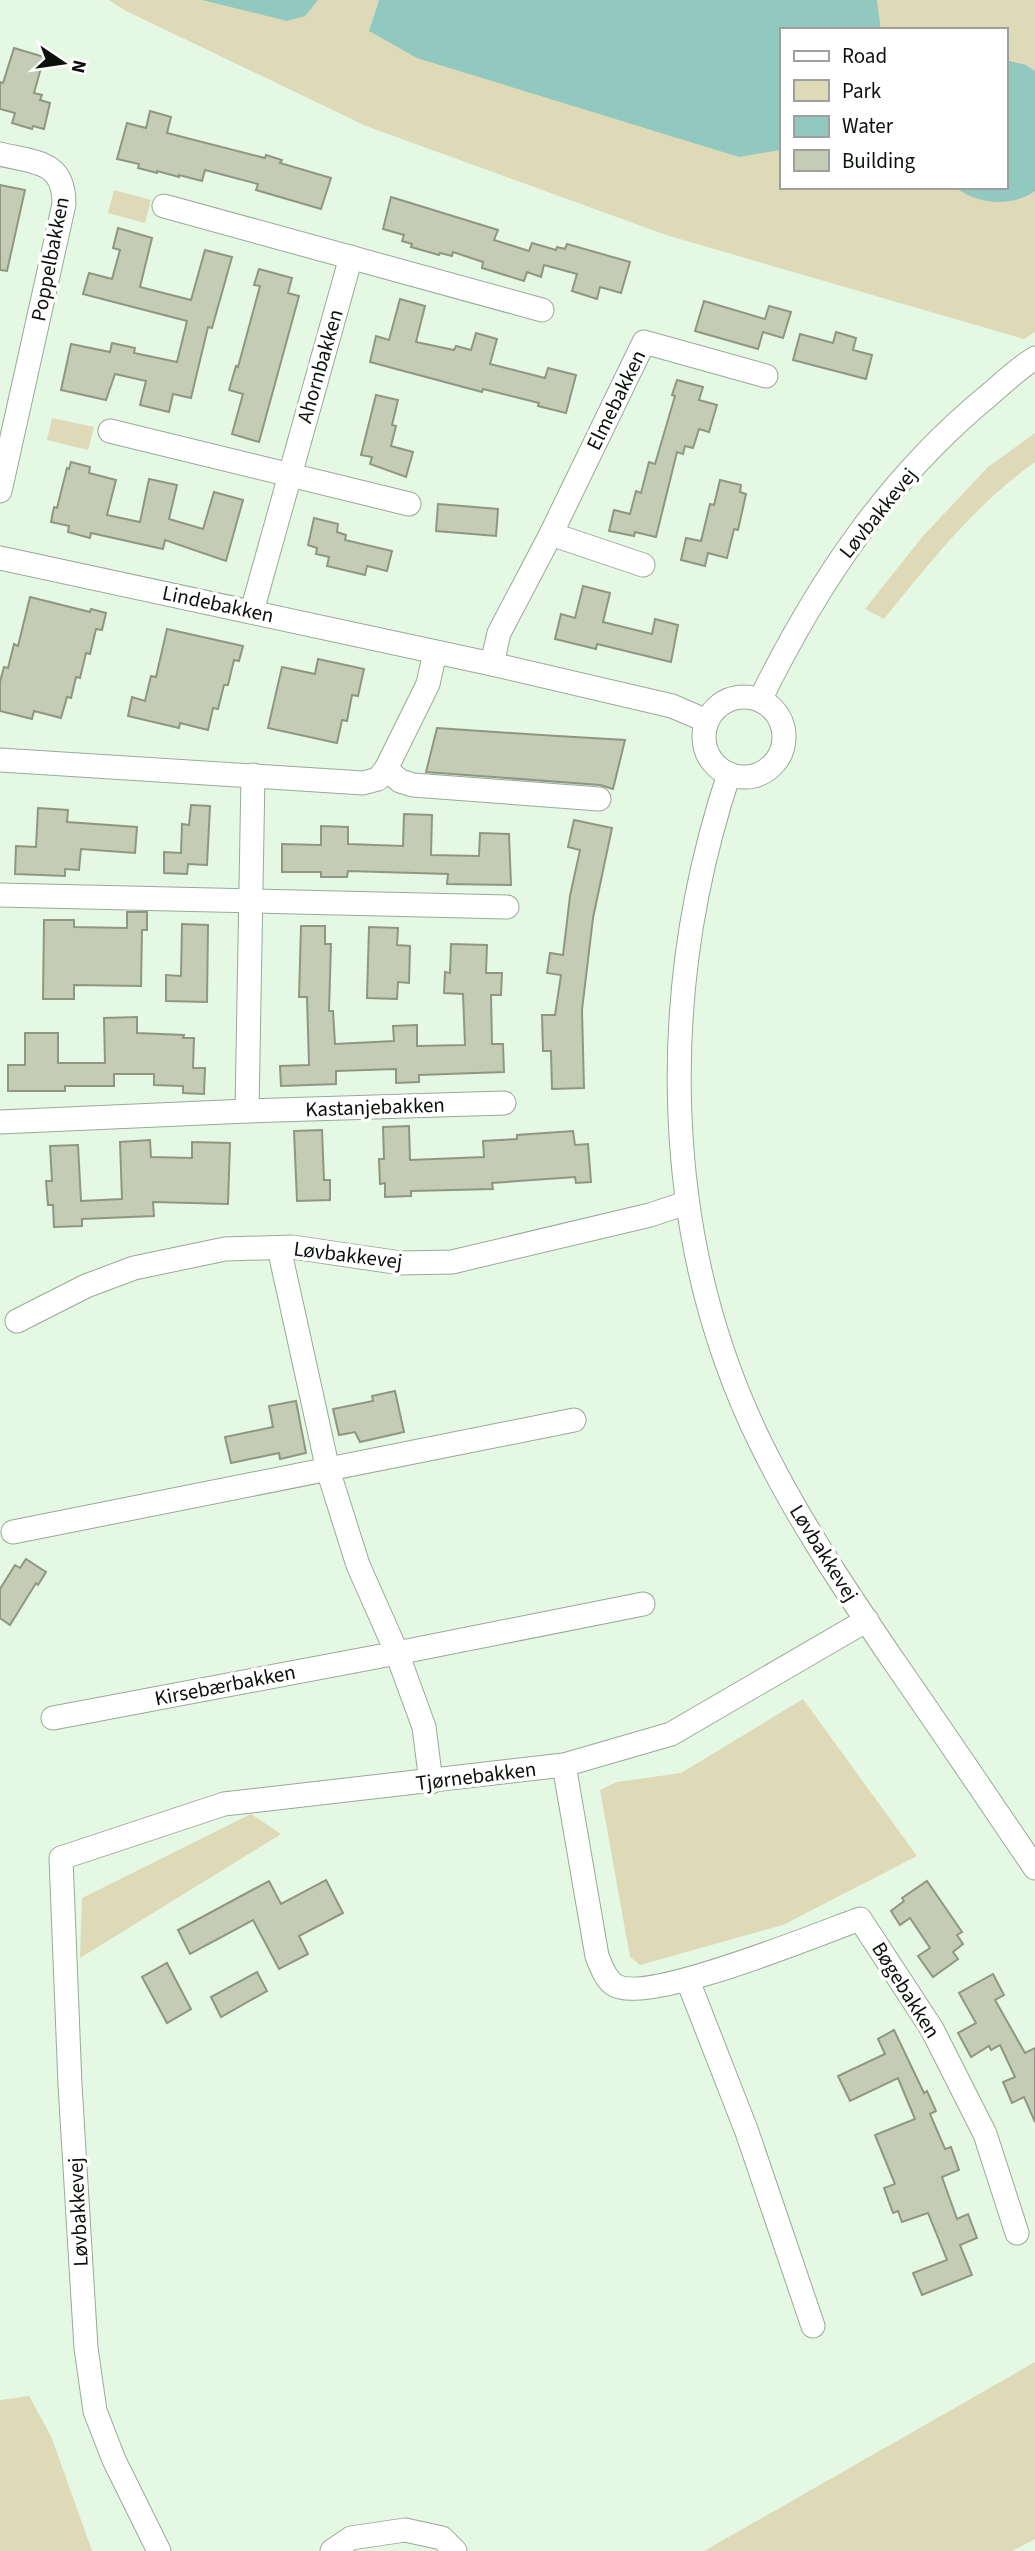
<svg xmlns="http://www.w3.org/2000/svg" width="1035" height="2551" viewBox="0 0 1035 2551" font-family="'Source Sans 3',sans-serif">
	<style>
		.green { fill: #dedab7 }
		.water { fill: #91c8bf }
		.building { fill: #c4ccb5; stroke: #8f9780; stroke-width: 2 }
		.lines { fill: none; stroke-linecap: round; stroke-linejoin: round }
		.minor-casing { stroke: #98aa97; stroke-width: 25 }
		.minor { stroke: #fff; stroke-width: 23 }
		.labels { text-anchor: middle; stroke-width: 7; stroke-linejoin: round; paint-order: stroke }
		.street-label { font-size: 21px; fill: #0c120b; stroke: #fff }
	</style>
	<rect width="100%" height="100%" fill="#e5f8e4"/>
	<!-- green -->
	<g class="green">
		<polygon points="109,0 379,0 369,31 739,157 781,150 781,187 1005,187 1005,30 881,30 877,0 1035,0 1035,332 1024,339 666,235 366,126 126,11"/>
		<polygon points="114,190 151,200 145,223 108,213"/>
		<polygon points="52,418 94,427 88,450 47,440"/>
		<path d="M 1035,433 L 1035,462 C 975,505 930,562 884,619 L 865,609 L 923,536 L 988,467 Z"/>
		<polygon points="803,1699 917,1856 783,1925 640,1965 630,1957 600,1790 617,1782 681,1773"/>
		<polygon points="251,1814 281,1834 80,1958 82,1898"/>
		<polygon points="1035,2362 1035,2539 1012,2551 704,2551"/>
		<polygon points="29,2396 51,2436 92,2551 0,2551 0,2400"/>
	</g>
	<!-- water -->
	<g class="water">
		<polygon points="202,0 318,0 305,16 287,21"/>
		<polygon points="379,0 877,0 881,30 781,30 781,150 739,157 417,58 369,31"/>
		<path d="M 1005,60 L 1026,65 L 1035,71 L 1035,191 C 1012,208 976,204 955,187 L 1005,187 Z"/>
	</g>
	<!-- building -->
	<g class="building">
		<polygon points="14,48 44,57 34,93 42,95 40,100 50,103 44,129 33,126 32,129 12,123 15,113 0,109 0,82 3,83"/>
		<polygon points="150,111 171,117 167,133 265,158 266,155 282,160 280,163 331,178 321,209 256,190 258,184 205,170 202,181 179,175 179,177 157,171 157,173 138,168 139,164 117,159 127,123 146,128"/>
		<polygon points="0,185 25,190 7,271 0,270"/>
		<polygon points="391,197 498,230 494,240 529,251 532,243 556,250 557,247 565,249 567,244 630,262 621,293 600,287 597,299 572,291 577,274 544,265 541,277 527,272 524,281 482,268 483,262 453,252 452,256 440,253 439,255 411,247 412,244 402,241 404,235 383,229"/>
		<polygon points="118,228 152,238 140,287 191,300 205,250 232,257 212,328 208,327 191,398 173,394 169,412 140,405 146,381 115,374 106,400 61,390 71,344 110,352 112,343 135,348 134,353 177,362 187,321 83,294 89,273 112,279 120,250 113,248"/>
		<polygon points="259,269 292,278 288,293 299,296 259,442 232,434 243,394 229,390 236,366 238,367 260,286 254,285"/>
		<polygon points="400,299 425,306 416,342 454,350 456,346 471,350 476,333 497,339 490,364 545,378 548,368 576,375 566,413 538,406 539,403 483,389 482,392 370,362 376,336 389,340"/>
		<polygon points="704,301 765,319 769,306 791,312 783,338 763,332 758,349 695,331"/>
		<polygon points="836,332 856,338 853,350 872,355 866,379 793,360 800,334 833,343"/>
		<polygon points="677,380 703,387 699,400 717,405 709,432 699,429 693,448 685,446 683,454 677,452 656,537 635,532 634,536 609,531 614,510 630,514 636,491 641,493 649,462 655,464 675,396 672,395"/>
		<polygon points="376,395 398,400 392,425 396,426 391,446 413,452 406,477 370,464 372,457 361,455"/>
		<polygon points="71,462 90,467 89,473 116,480 107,515 140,522 149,479 177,485 169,519 203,529 214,492 243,500 226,561 165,540 163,549 91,533 90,538 68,532 69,526 51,522 54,507 57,508 67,468 69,469"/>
		<polygon points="720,480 741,485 740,492 746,494 738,530 734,529 727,558 708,553 705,566 681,560 686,538 701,541 710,504 714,505"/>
		<polygon points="438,504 498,509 496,536 436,531"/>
		<polygon points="314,518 338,524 337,532 346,535 345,540 392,551 387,571 367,566 365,575 327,566 329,557 316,554 317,548 308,545"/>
		<polygon points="583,586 610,593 603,622 652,634 655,619 678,625 671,662 597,644 596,649 555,639 561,614 575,618"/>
		<polygon points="30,597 90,612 91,609 106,613 102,630 96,629 90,654 86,653 80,678 76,677 71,698 67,697 61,718 34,711 32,719 0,711 0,682 4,667 8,668 14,644 18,646"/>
		<polygon points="167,629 243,646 239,661 234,660 228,685 224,685 218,709 213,708 208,730 180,723 179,728 128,716 132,697 145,701 151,676 156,677"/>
		<polygon points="318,659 364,669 358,696 352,695 347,721 342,720 337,743 268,728 282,667 315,674"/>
		<polygon points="437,728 541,735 625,740 613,789 600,785 426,772"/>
		<polygon points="191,805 210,806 207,865 188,864 187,874 164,873 164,852 181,853 182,824 189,825"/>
		<polygon points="38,808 68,810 67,822 137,827 135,853 81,849 79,870 65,869 65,876 15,874 16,846 36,847"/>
		<polygon points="404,814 432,815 431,855 479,856 480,833 509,834 511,885 447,884 448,874 348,871 347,877 321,877 321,872 282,872 282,844 321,845 321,826 348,827 348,844 403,846"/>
		<polygon points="574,820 612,828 593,918 582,1010 584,1088 552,1089 551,1051 543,1051 542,1015 555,1015 561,975 547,973 550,953 563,955 570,896 580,850 568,847"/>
		<polygon points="127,912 147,912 147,930 142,930 141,986 74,985 74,999 43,999 44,920 74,920 74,927 127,928"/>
		<polygon points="182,924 208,925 207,1002 166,1001 166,975 181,976"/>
		<polygon points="301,926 325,926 325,944 331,944 329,1011 333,1011 335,1044 394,1041 393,1026 417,1025 417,1046 465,1045 463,994 444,993 445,972 450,973 451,944 487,945 486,973 502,973 501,995 491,995 492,1044 503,1044 504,1072 419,1075 419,1082 396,1083 396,1069 336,1071 336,1084 281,1086 280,1066 309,1065 307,997 299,997"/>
		<polygon points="369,927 398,928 397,945 410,946 409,983 398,982 397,999 367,998"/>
		<polygon points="137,1017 137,1033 184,1035 183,1038 194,1038 193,1068 205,1068 204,1094 183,1093 183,1086 154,1085 154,1074 114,1074 114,1086 65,1086 65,1091 8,1091 8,1065 25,1065 25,1033 58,1033 58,1063 105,1063 104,1018"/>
		<polygon points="409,1126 410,1160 484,1157 483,1141 517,1139 517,1135 573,1131 575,1145 588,1144 591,1182 576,1183 575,1177 492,1183 493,1189 411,1191 411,1196 385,1197 385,1183 380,1184 379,1159 384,1159 383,1127"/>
		<polygon points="322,1130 324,1180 330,1180 330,1200 297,1201 294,1131"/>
		<polygon points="150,1140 151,1157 192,1158 192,1142 230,1143 228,1204 153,1202 154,1216 82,1219 82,1226 54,1227 53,1205 48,1205 46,1181 52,1181 50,1146 78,1145 81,1201 122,1199 120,1142"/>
		<polygon points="395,1391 404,1432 360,1442 355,1432 339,1435 333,1409 373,1401 372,1396"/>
		<polygon points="296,1401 306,1453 280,1459 279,1453 231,1463 225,1437 273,1427 269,1406"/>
		<polygon points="26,1559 46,1572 38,1585 36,1583 10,1625 0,1618 0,1589 15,1565 20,1568"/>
		<polygon points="326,1880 343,1913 299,1936 308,1954 279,1969 253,1920 190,1954 178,1930 269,1881 281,1904"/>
		<polygon points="927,1881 962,1932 957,1935 963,1944 953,1952 958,1959 933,1977 918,1956 930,1948 910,1918 900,1925 891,1911 904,1901 902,1898"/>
		<polygon points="167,1963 191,2009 167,2023 142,1977"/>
		<polygon points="257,1972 267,1991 221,2017 211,1997"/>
		<polygon points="993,1974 1004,1995 995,2000 1025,2053 1035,2048 1035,2122 1024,2097 1012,2103 1003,2082 1015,2077 1000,2045 991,2050 989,2046 971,2057 958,2033 976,2023 959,1993"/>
		<polygon points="894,2030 924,2093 927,2091 936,2111 930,2114 945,2149 951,2147 959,2170 942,2177 957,2219 968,2214 977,2238 960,2245 972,2275 922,2295 913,2273 947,2260 928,2213 902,2222 898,2211 893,2213 884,2188 895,2184 875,2135 915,2119 898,2078 850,2101 838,2076 885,2054 878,2039"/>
	</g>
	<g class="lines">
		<!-- minor casing -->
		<g class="minor-casing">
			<g id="minor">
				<path d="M 0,154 C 35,163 64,160 64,204 L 0,491"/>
				<polyline points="164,206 542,310"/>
				<polyline points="110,431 409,504"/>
				<polyline points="551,534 643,565"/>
				<polyline points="0,558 492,664 672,706 707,721"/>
				<polyline points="252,611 351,257"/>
				<polyline points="492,664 499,633 551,534 644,342 766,376"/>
				<circle cx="744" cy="737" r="40"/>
				<path d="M 760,700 C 818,582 887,479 989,395 C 1004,382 1019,368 1035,358"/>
				<polyline points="0,760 363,783 378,779 386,769 428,684 435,652"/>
				<polyline points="386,769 400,781 413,785 599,799"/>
				<path d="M 729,774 C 657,991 659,1238 762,1446 C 799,1521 846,1591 893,1660 C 941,1729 988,1799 1035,1868"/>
				<polyline points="0,895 507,907"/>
				<polyline points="247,1111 253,775"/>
				<polyline points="0,1122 247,1111 504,1103"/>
				<polyline points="279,1248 328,1470 358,1565 397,1653 424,1727 431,1782"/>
				<polyline points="17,1321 86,1286 134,1268 225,1249 292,1247 401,1263 452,1262 650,1215 686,1203"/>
				<polyline points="13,1532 574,1420"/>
				<polyline points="53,1718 397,1653 643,1604"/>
				<path d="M 564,1765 L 597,1956 C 601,1966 605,1978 613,1984 C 644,2007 820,1933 860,1919 L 932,2029 L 985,2134 L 1017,2233"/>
				<polyline points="688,1981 747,2132 813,2326"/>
				<polyline points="159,2551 114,2460 95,2411 86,2348 70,2085 61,1858 224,1804 564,1765 671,1734 867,1620"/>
				<polyline points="332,2551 351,2538 405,2530 442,2538 455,2551"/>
			</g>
		</g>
		<!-- minor -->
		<use href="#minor" class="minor"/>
	</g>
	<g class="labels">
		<!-- street labels -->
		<g class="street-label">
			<text transform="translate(50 259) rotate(-79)" y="7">Poppelbakken</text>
			<text transform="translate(320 366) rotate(-74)" y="7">Ahornbakken</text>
			<text transform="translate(616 400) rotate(-64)" y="7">Elmebakken</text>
			<text transform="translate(878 513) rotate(-51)" y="7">Løvbakkevej</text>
			<text transform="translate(218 604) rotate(12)" y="7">Lindebakken</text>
			<text transform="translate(375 1107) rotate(-2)" y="7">Kastanjebakken</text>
			<text transform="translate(348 1255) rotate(7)" y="7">Løvbakkevej</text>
			<text transform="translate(824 1553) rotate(58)" y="7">Løvbakkevej</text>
			<text transform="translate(225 1685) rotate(-11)" y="7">Kirsebærbakken</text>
			<text transform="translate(476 1776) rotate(-7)" y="7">Tjørnebakken</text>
			<text transform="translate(906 1990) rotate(58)" y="7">Bøgebakken</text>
			<text transform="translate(78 2212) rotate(-93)" y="7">Løvbakkevej</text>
		</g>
	</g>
	<!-- legend -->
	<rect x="780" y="28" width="228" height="161" fill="#ffffff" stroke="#9ea09d" stroke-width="2"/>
	<rect x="794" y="51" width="35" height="10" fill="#ffffff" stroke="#9ea09d" stroke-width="2"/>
	<text x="842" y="63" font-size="21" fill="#0c120b">Road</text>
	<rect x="794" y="80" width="35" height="21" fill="#dedab7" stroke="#9ea09d" stroke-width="2"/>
	<text x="842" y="98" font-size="21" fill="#0c120b">Park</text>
	<rect x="794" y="116" width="35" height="21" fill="#91c8bf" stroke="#9ea09d" stroke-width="2"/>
	<text x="842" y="133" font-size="21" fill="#0c120b">Water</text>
	<rect x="794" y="150" width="35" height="21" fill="#c4ccb5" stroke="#9ea09d" stroke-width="2"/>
	<text x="842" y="168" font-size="21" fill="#0c120b">Building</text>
	<!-- north arrow -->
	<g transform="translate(63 63) rotate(103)" stroke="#ffffff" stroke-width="5" paint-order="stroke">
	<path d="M0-5L12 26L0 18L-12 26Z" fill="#0c120b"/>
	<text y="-10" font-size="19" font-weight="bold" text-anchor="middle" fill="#0c120b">N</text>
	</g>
</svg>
